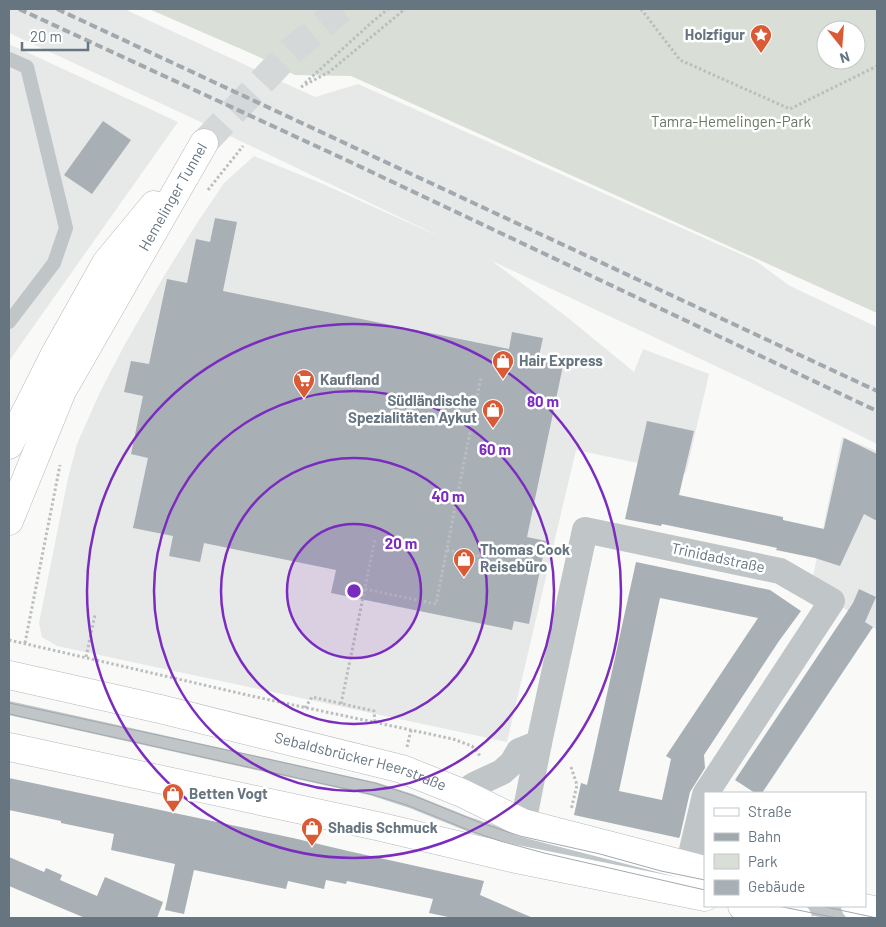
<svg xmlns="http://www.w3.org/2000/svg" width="886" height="927" viewBox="0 0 886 927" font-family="Barlow,sans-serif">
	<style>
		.built { fill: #e7e8e8 }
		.green { fill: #d9ded6; fill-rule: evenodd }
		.building { fill: #a8b0b6; fill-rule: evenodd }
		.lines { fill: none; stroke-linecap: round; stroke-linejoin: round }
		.primary-tunnel { stroke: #d4d8d9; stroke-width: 28; stroke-dasharray: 28 14; stroke-linecap: butt }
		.secondary-casing { stroke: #b3b9bd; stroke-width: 29 }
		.primary-casing { stroke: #b4b9bd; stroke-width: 29 }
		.path { stroke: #bbbec0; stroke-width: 3; stroke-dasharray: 2.5 2.5; stroke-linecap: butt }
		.lane { stroke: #c0c5c8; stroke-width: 14 }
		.street { stroke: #c0c5c8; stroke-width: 26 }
		.secondary { stroke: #fff; stroke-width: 28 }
		.primary { stroke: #fff; stroke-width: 28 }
		.tram { stroke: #a2a9ae; stroke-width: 1 }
		.rail { stroke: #a2a9ae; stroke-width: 4; stroke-dasharray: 8 4; stroke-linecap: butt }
		.ring { fill: none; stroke: #7b2cbf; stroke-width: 2.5 }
		.labels { text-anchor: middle; stroke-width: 5; stroke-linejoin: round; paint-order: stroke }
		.poi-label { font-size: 15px; font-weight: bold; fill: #667580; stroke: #fff; text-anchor: start }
		.park-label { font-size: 15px; fill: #687864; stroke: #fff }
		.street-label { font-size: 15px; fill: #667580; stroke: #fff }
		.centre { fill: #7b2cbf; stroke: #fff; stroke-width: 2.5 }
		.ring-label { font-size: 15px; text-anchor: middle; font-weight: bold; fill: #7b2cbf; stroke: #fff; stroke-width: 5; stroke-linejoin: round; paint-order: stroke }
	</style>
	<rect width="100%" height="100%" fill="#f9f9f7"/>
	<!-- built -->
	<g class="built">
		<polygon points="9,9 124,9 315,97 358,84 756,261 790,286 877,327 877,444 792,402 492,261 567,317 634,372 643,349 709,374 686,473 576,450 507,742 57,646 42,637 39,623 68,478 77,444 100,392 125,344 164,276 197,223 224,183 254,156 323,184 445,239 190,117 9,33"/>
		<polygon points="9,44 178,122 9,361"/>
		<polygon points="842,437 877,451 877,630 811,586"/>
	</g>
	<!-- green -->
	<path class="green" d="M 149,9 L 877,9 L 877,313 L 351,76 L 295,75 L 257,56 ZM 826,30 L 856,30 L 856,60 L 826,60 Z"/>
	<!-- building -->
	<g class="building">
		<polygon points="103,121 131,140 92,194 64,175"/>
		<polygon points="215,218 237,222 223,291 509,349 512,332 543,338 539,356 564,361 527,537 546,541 529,624 514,621 512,630 331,593 336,570 204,543 200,562 169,556 173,536 133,528 148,458 131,454 143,396 124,392 131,361 149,364 167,279 187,283 196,239 210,242"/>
		<polygon points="647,421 694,431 679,495 783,517 783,520 824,529 844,438 877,454 877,521 864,514 840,566 815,558 776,550 777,548 739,540 662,524 661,526 625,519"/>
		<path d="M 636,562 L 770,590 L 801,611 L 779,641 L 704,755 L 705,768 L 690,792 L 680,836 L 679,838 L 574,815 L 581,783 L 587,785 ZM 660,598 L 758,618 L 666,756 L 671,759 L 662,800 L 619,791 Z"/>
		<polygon points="859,589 876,597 865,622 873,627 762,793 755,793 735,780 853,603"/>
		<polygon points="9,778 293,838 348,851 484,881 480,895 533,918 453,918 429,913 433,899 347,881 346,884 326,880 324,889 288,881 286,889 194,870 184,914 165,910 175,864 111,850 114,834 61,823 61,821 9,810"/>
		<polygon points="9,857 44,872 46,868 62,875 60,880 97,896 105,877 163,902 157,918 85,918 9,886"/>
	</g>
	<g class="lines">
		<!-- primary-tunnel -->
		<polyline class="primary-tunnel" points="204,143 291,51 341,9"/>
		<!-- secondary casing -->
		<g class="secondary-casing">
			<g id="secondary">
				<path id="s1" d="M 9,675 L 160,709 L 402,769 L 462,793 L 523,823 L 705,870"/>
				<polyline points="9,747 377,826 516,859 705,897"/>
				<polyline points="742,906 798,918"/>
				<polyline points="855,906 877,911"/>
			</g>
		</g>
		<!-- primary casing -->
		<g class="primary-casing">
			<g id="primary">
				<polyline points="9,445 55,354 106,263 154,205"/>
				<path id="s2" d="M 9,521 L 62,391 L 204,143"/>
			</g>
		</g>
		<!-- path -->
		<g class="path">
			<polyline points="641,9 680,60 790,109 877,66"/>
			<polyline points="305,83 371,23 388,9"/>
			<polyline points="301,87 329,72 405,9"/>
			<polyline points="208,190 243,146"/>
			<polyline points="447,550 484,557 483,561"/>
			<polyline points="365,589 436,604 481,377"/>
			<polyline points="9,640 256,697 453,739 472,746 481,757"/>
			<polyline points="25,643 60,465"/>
			<polyline points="86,657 95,615"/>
			<polyline points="341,704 375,539"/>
			<polyline points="305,708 312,697 374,711 375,723"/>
			<polyline points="407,747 411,730"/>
			<polyline points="571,767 577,785 571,810"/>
		</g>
		<!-- lane -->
		<g class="lane">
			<polyline points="9,59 27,67 66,228 54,263 9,322"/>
			<polyline points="9,708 374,789 411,801 468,824 519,841 653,873"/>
			<polyline points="800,906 858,918"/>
		</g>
		<!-- street -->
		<g class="street">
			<polyline points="462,793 474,785 502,772 512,763 519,751 539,743"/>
			<polyline points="516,859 539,743 585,530 780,571 832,601 706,793"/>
			<polyline points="688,867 705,795"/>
		</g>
		<!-- secondary -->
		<use href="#secondary" class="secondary"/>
		<!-- primary -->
		<use href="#primary" class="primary"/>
		<!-- tram -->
		<g class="tram">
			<polyline points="9,703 236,752 375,783 414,796 481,823 520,836 600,854 661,871 705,880"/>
			<polyline points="9,714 374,795 407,805 471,831 500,841 544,853 705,890"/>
			<polyline points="778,906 837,918"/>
			<polyline points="821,906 877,918"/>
		</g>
		<!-- rail -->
		<g class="rail">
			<polyline points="19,9 344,159 877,411"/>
			<polyline points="57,9 877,391"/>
		</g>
	</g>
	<!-- distance rings -->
	<circle cx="354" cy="591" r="67" fill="#7b2cbf" fill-opacity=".12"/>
	<g class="ring">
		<circle cx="354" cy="591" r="67"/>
		<circle cx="354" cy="591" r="133"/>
		<circle cx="354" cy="591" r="200"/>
		<circle cx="354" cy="591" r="267"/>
	</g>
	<!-- icons -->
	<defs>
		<g id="sight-pin" transform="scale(1.125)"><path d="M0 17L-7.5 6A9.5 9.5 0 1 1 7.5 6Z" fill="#da5a36" stroke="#fff"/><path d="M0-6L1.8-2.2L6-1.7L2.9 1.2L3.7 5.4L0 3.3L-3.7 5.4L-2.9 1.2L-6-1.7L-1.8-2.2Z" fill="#fff"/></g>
		<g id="shop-pin" transform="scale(1.125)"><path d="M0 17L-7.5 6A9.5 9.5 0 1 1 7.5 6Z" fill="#da5a36" stroke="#fff"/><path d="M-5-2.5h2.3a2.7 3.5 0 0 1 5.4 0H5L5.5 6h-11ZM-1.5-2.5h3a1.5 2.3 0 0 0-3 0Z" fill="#fff"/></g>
		<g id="supermarket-pin" transform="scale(1.125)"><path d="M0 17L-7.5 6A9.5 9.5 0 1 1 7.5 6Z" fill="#da5a36" stroke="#fff"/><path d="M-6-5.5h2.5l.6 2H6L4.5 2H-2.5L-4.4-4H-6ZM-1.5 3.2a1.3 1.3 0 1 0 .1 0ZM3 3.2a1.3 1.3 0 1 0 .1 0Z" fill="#fff"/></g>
	</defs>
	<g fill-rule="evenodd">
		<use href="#sight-pin" x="761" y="35"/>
		<use href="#shop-pin" x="503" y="361"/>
		<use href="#supermarket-pin" x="304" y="380"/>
		<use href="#shop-pin" x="493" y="410"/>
		<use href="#shop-pin" x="464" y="559"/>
		<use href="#shop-pin" x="173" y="794"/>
		<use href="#shop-pin" x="312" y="828"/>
	</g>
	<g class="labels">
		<!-- poi labels -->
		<g class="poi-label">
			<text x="745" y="40" text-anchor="end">Holzfigur</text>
			<text x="519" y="366">Hair Express</text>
			<text x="320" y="385">Kaufland</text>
			<text x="477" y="406" text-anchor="end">Südländische<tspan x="477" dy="17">Spezialitäten Aykut</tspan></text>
			<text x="480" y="555">Thomas Cook<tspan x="480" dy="17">Reisebüro</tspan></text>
			<text x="189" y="799">Betten Vogt</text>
			<text x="328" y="833">Shadis Schmuck</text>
		</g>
		<!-- park labels -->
		<g class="park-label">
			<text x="731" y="127">Tamra-Hemelingen-Park</text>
		</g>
		<!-- street labels -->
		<g class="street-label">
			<text dy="5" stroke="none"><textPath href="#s2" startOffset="364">Hemelinger Tunnel</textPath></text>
			<text transform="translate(718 558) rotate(12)" y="5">Trinidadstraße</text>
			<text dy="5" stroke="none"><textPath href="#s1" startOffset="362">Sebaldsbrücker Heerstraße</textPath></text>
		</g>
	</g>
	<circle cx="354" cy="591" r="8" class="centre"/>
	<g class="ring-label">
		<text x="543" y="407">80 m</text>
		<text x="495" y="455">60 m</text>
		<text x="448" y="502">40 m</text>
		<text x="401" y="549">20 m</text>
	</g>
	<!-- border -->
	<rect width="886" height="927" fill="none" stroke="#667580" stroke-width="20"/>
	<!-- legend -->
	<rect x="704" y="792" width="162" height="115" fill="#ffffff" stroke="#c2c8cc"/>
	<rect x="714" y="808" width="25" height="8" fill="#ffffff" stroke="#c2c8cc"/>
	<text x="748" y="817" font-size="15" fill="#667580">Straße</text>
	<rect x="714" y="833" width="25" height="8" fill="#a2a9ae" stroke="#c2c8cc"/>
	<text x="748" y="842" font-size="15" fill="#667580">Bahn</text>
	<rect x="714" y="854" width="25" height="15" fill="#d9ded6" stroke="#c2c8cc"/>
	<text x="748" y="867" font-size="15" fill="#667580">Park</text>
	<rect x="714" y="880" width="25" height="15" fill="#a8b0b6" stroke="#c2c8cc"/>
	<text x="748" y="892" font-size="15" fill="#667580">Gebäude</text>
	<!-- north arrow -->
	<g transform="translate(841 45) rotate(163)"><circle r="24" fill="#ffffff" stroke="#c2c8cc"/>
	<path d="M0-4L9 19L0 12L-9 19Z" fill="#da5a36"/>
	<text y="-8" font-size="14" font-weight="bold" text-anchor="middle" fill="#667580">N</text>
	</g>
	<!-- scale -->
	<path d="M22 42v8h66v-8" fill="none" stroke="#667580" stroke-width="2.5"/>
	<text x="30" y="42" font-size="15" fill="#667580" stroke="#ffffff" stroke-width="4" paint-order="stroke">20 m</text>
</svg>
